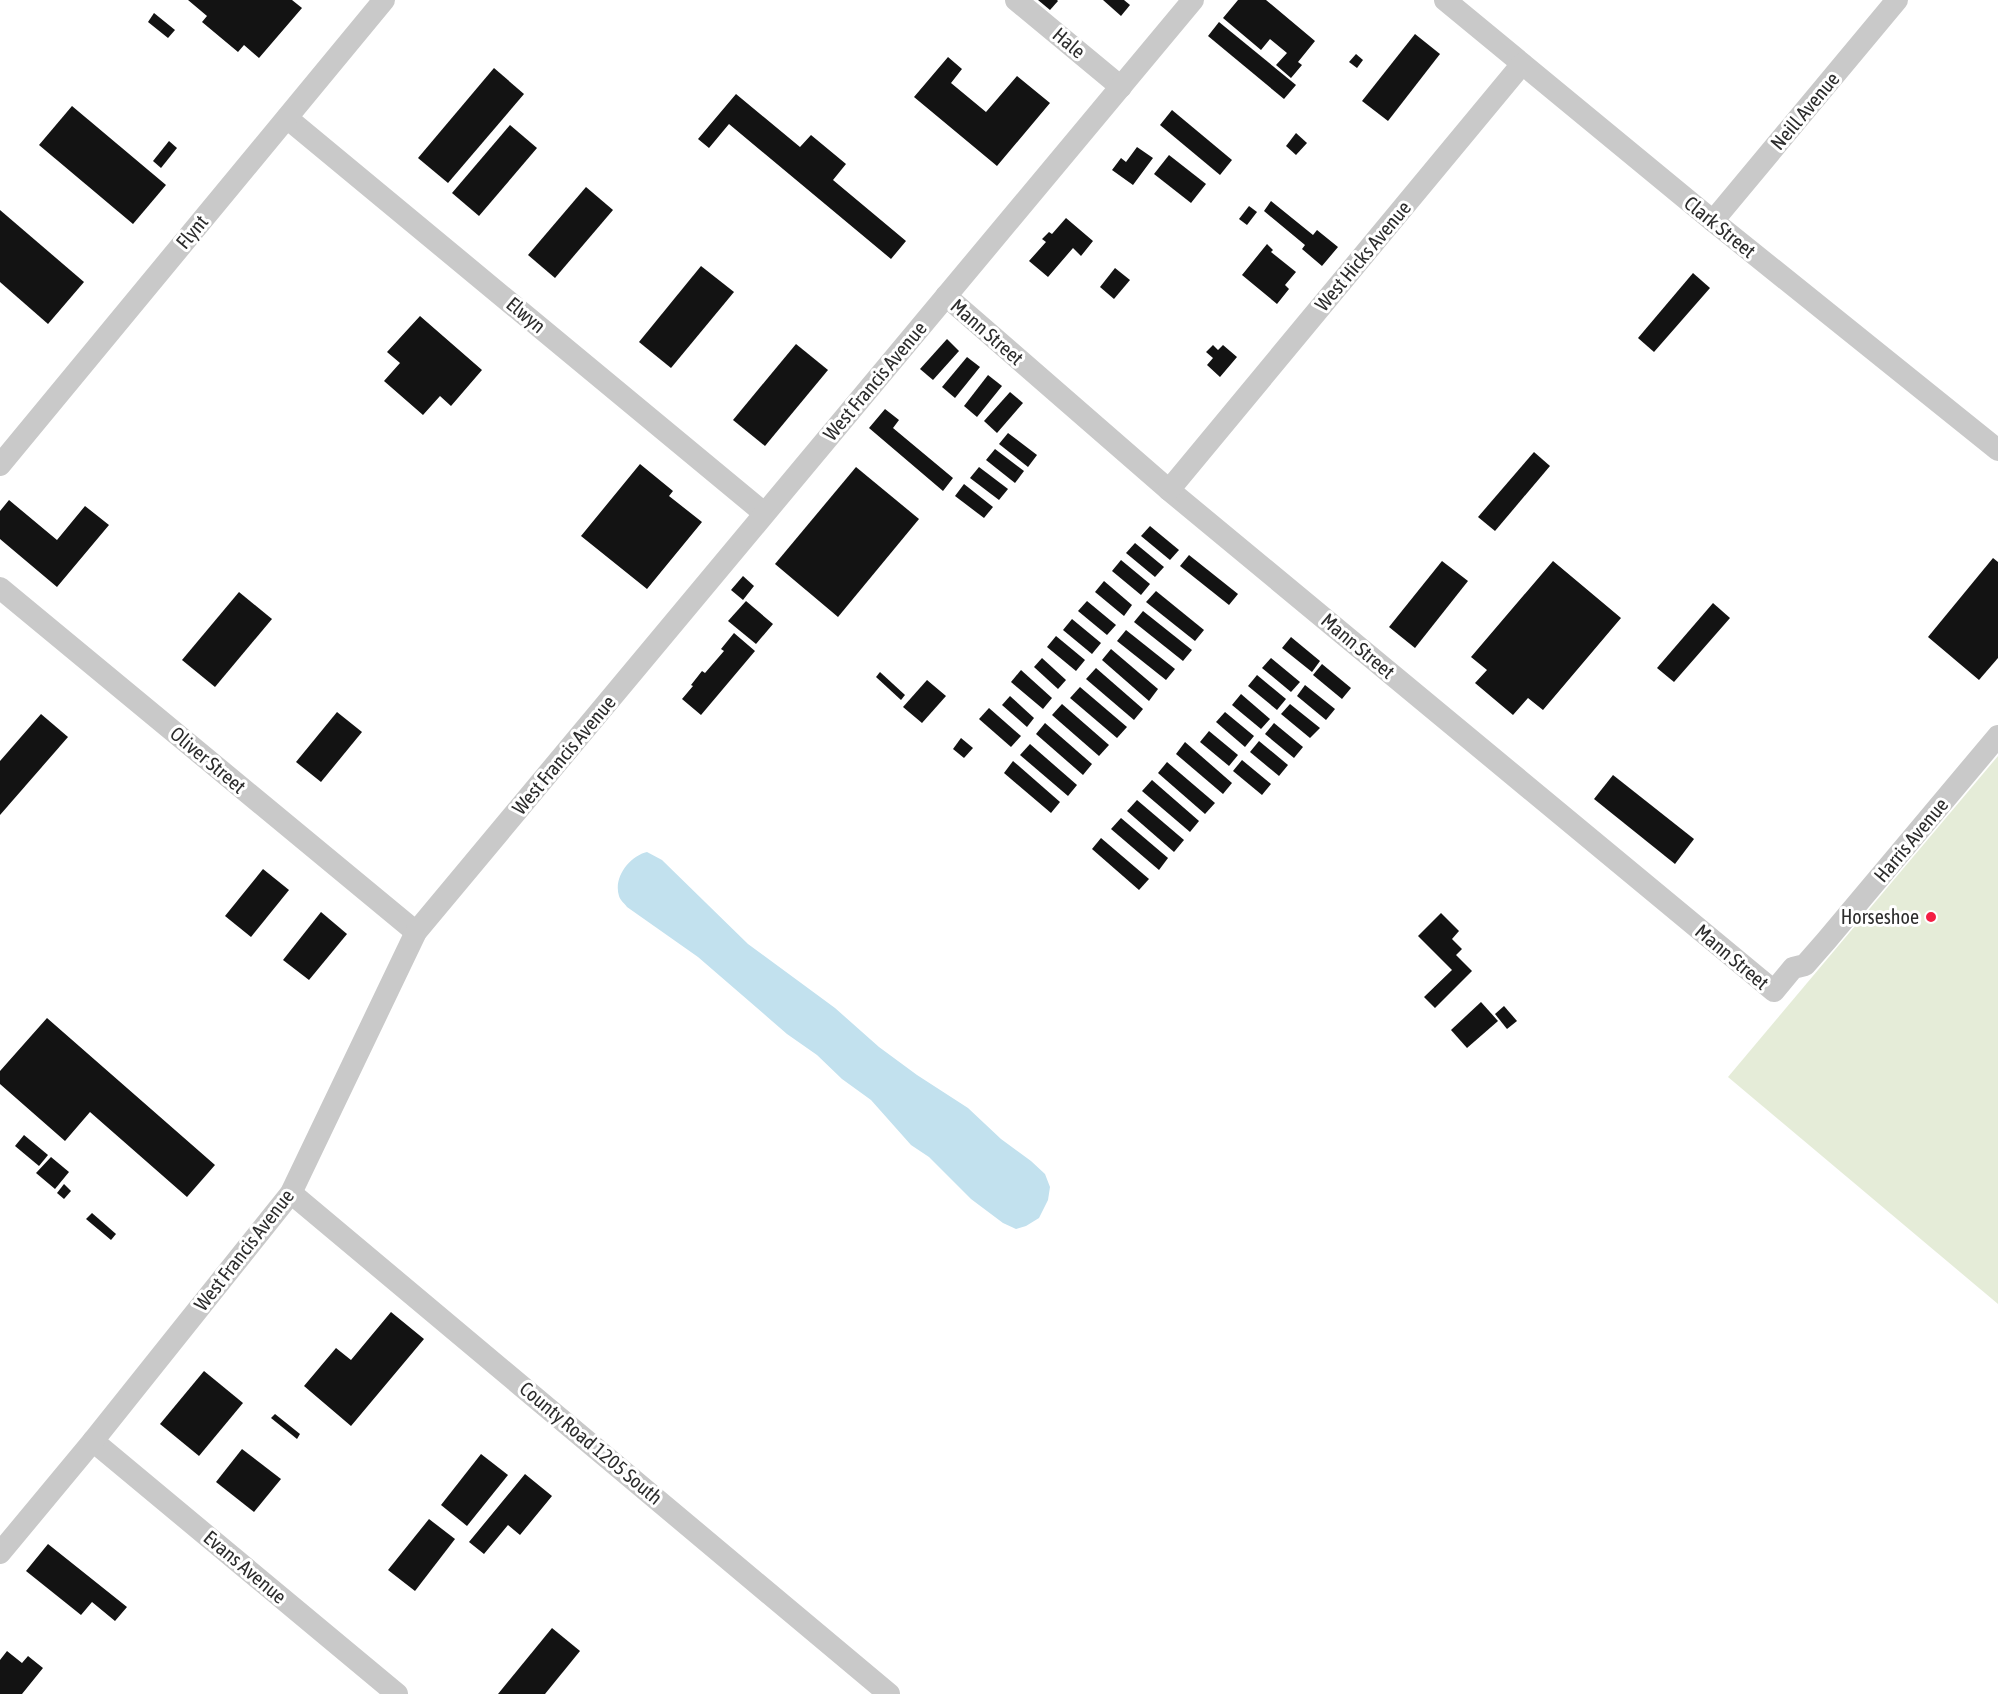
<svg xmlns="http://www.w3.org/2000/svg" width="1998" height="1694" viewBox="0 0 1998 1694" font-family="'Asap Condensed',sans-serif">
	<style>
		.green { fill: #e5ecd8 }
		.water { fill: #c2e1ee }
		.building { fill: #131313 }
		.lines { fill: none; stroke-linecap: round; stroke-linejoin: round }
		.minor { stroke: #c9c9c9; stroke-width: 22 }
		.poi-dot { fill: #f41e44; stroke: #fff; stroke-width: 2 }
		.labels { text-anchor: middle; stroke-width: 6; stroke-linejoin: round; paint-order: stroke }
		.street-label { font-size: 20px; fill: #2c2c2c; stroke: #fff }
		.poi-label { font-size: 20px; fill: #2c2c2c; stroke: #fff; text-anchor: end }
	</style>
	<rect width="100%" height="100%" fill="#fff"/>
	<!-- green -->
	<polygon class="green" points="1998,756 1998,1304 1728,1077"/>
	<!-- water -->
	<path class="water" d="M 647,852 L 662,860 L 748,944 L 835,1008 L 879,1047 L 917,1075 L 968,1108 L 1001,1139 L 1031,1161 L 1045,1174 L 1050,1187 L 1048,1200 L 1039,1218 L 1026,1226 L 1016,1229 L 1003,1223 L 971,1199 L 929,1157 L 911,1145 L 871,1100 L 842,1079 L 817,1055 L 787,1034 L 698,957 L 627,907 C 625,904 620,900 619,896 C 613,877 630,856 647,852 Z"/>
	<!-- building -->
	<g class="building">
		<polygon points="188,0 292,0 302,8 259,58 244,45 238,52 202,22 207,16"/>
		<polygon points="1038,0 1057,0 1058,1 1050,10"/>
		<polygon points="1103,0 1124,0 1130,5 1121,16"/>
		<polygon points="1238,0 1266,0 1315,41 1298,62 1302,65 1291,78 1276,65 1287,53 1270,39 1261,50 1223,18"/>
		<polygon points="154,13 175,30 168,38 148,22"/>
		<polygon points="1219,22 1296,85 1284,99 1208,36"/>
		<polygon points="1415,34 1440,54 1388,121 1362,101"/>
		<polygon points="1356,54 1363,60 1357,68 1349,62"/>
		<polygon points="948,57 962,69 951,83 986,112 1017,76 1050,103 997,166 914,97"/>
		<polygon points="494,68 524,94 448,183 418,158"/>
		<polygon points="736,94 800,147 811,135 846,164 833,180 906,241 891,259 729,124 709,148 698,139"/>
		<polygon points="72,106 166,185 133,224 39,145"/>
		<polygon points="1172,110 1232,160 1220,175 1160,125"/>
		<polygon points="510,125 537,148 479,216 452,193"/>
		<polygon points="1296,133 1307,143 1296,155 1286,146"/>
		<polygon points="169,141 177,148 161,168 153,161"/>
		<polygon points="1137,147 1153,158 1133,185 1112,170 1121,158 1126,162"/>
		<polygon points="1169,155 1206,184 1191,203 1154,174"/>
		<polygon points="586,187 613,210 555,278 528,255"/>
		<polygon points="1271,201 1313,235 1317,230 1338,247 1322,266 1302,249 1305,245 1264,211"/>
		<polygon points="1249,206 1257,212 1247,225 1239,219"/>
		<polygon points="0,210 84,282 48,324 0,282"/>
		<polygon points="1066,218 1093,241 1081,256 1073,248 1048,277 1029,261 1046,242 1042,239 1049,232 1052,234"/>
		<polygon points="1267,244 1273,250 1271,252 1296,272 1285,285 1289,289 1277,304 1242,275"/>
		<polygon points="701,266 734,292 671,368 639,342"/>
		<polygon points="1115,268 1130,280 1114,299 1100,287"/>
		<polygon points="1693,273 1710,288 1654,352 1638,338"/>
		<polygon points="420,316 482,370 451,406 440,396 423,415 384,381 400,363 387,352"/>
		<polygon points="947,339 959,351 933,380 920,369"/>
		<polygon points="796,344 828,370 765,446 733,420"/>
		<polygon points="1213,345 1218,350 1223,345 1237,357 1220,377 1207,365 1213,358 1206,352"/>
		<polygon points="967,357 980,367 955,398 942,387"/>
		<polygon points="988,375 1002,386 977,417 964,406"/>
		<polygon points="1010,392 1023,403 997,433 984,421"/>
		<polygon points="885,409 899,420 893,428 953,478 943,491 869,428"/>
		<polygon points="1008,433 1037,455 1028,467 999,444"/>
		<polygon points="995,449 1024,471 1015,483 986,460"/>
		<polygon points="1534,452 1550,466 1495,531 1478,517"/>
		<polygon points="640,464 673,491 669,496 702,522 647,589 581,536"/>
		<polygon points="856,467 919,519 838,617 775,564"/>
		<polygon points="979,467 1008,489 999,500 970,478"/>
		<polygon points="964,484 993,507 984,518 955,496"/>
		<polygon points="9,500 57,540 85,506 109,525 57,587 0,539 0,511"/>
		<polygon points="1150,526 1179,550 1170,560 1141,536"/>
		<polygon points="1135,543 1164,567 1155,577 1126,553"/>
		<polygon points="1189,555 1238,594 1229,605 1180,566"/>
		<polygon points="1993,558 1998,562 1998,658 1979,680 1928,637"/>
		<polygon points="1121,560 1150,584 1141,595 1112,571"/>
		<polygon points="1442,561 1468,581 1415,648 1389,627"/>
		<polygon points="1553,561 1621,618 1543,710 1528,698 1513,715 1475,683 1487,670 1471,657"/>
		<polygon points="743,576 754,586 743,600 731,590"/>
		<polygon points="1104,581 1132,605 1124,616 1095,592"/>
		<polygon points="1156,591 1204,630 1195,641 1146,602"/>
		<polygon points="239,592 272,619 215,687 182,660"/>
		<polygon points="746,601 773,624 756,644 728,621"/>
		<polygon points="1087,601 1116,625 1107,635 1078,611"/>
		<polygon points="1713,603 1730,618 1674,682 1657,668"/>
		<polygon points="1143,611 1192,650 1183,661 1134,622"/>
		<polygon points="1072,619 1101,643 1092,654 1063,630"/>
		<polygon points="1126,630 1175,669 1166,680 1117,641"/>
		<polygon points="734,633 755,651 701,715 682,699 693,686 691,685 702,671 705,673 724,651 721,649"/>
		<polygon points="1056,636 1085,660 1076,671 1047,647"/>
		<polygon points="1291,637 1320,661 1312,672 1282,648"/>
		<polygon points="1111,649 1158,689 1149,701 1102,660"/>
		<polygon points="1042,658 1066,680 1058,689 1034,667"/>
		<polygon points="1271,658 1300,682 1291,692 1262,668"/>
		<polygon points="1322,664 1351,688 1342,699 1313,675"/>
		<polygon points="1096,668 1143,709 1134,720 1086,679"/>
		<polygon points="1021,670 1052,698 1043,709 1011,682"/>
		<polygon points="880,672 905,695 901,700 876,677"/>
		<polygon points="1257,675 1286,699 1277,710 1248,686"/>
		<polygon points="927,680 946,696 922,723 903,707"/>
		<polygon points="1305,685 1335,709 1326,720 1297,696"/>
		<polygon points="1080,687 1127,727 1117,738 1070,698"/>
		<polygon points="1241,694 1270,719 1261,729 1232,705"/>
		<polygon points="1010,696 1034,718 1027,727 1002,705"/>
		<polygon points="1062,704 1109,745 1099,756 1052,715"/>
		<polygon points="1290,704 1320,728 1310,738 1281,714"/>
		<polygon points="989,708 1021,736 1011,747 979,719"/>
		<polygon points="337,712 362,732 321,782 296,762"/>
		<polygon points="1225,712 1254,736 1245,747 1216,722"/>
		<polygon points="41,714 68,737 0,815 0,761"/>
		<polygon points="1045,723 1092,764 1083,775 1036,734"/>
		<polygon points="1274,723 1303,747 1294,758 1265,734"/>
		<polygon points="1209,731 1238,755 1229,766 1200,742"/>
		<polygon points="961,738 973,748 964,758 953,749"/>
		<polygon points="1259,741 1288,765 1279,776 1250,752"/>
		<polygon points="1185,742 1232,783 1223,794 1176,754"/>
		<polygon points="1030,744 1077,785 1068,796 1020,755"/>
		<polygon points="1242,760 1271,784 1262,795 1233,771"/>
		<polygon points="1013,761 1060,802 1051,813 1004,773"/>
		<polygon points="1167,762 1215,803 1205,814 1158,773"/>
		<polygon points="1613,775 1694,839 1675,864 1594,799"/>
		<polygon points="1152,780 1199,821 1190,832 1142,791"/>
		<polygon points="1137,800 1184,840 1174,852 1127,811"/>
		<polygon points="1121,818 1168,858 1159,870 1111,829"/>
		<polygon points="1101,838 1149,879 1139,890 1092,849"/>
		<polygon points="263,869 289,890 251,937 225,916"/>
		<polygon points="321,912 347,934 309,980 283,960"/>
		<polygon points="1441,913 1459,931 1452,939 1462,949 1456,955 1472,971 1435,1008 1424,997 1452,970 1418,936"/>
		<polygon points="1481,1002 1498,1021 1467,1048 1451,1030"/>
		<polygon points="1504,1006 1517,1021 1507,1029 1495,1014"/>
		<polygon points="47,1018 215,1165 187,1197 90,1112 65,1141 0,1084 0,1071"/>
		<polygon points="24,1135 48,1155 39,1166 15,1146"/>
		<polygon points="51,1157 69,1172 55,1189 36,1173"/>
		<polygon points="64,1184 71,1191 64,1199 57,1193"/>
		<polygon points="92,1213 116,1234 111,1240 86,1219"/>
		<polygon points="391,1312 424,1339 351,1426 304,1386 336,1348 351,1360"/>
		<polygon points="204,1371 243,1403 199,1456 160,1424"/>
		<polygon points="275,1414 300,1434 297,1439 271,1418"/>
		<polygon points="242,1449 281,1479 254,1512 216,1482"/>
		<polygon points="481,1454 508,1475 467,1526 441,1505"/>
		<polygon points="525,1474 552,1496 520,1535 508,1525 484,1554 469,1542"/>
		<polygon points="429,1519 455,1539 415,1591 388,1570"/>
		<polygon points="48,1544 127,1607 115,1621 92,1602 81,1615 26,1571"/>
		<polygon points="552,1628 580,1651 545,1694 498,1694"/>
		<polygon points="7,1651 22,1663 28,1656 43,1668 22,1694 0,1694 0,1660"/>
	</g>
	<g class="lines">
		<!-- minor -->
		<g class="minor">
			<polyline points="1016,0 1121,87"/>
			<polyline points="1445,0 1713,221 1998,450"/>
			<polyline points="287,118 764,513"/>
			<polyline points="1713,221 1897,0"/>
			<polyline points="946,296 1169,490 1774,991 1793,968 1805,965 1826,941 1998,736"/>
			<polyline points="0,465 384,0"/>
			<polyline points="1169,490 1522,64"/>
			<polyline points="0,588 416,932"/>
			<polyline points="291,1193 889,1694"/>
			<polyline points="93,1441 397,1694"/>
			<polyline points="0,1553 93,1441 291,1193 416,932 1193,0"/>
		</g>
	</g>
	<!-- markers -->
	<circle class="poi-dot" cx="1931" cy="917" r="6"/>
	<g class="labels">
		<!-- street labels -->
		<g class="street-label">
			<text transform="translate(1069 43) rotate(40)" y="7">Hale</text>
			<text transform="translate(1805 111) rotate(-50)" y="7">Neill Avenue</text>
			<text transform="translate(1720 227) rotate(39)" y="7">Clark Street</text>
			<text transform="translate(192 232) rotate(-50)" y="7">Flynt</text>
			<text transform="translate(1363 256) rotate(-50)" y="7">West Hicks Avenue</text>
			<text transform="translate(526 315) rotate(40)" y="7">Elwyn</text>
			<text transform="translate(987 332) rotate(41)" y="7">Mann Street</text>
			<text transform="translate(875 381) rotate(-50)" y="7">West Francis Avenue</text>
			<text transform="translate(1358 646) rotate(40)" y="7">Mann Street</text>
			<text transform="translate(564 755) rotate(-50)" y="7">West Francis Avenue</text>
			<text transform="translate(208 760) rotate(40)" y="7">Oliver Street</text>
			<text transform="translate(1911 840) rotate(-50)" y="7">Harris Avenue</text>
			<text transform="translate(1732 957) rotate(40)" y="7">Mann Street</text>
			<text transform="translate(244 1250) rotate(-52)" y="7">West Francis Avenue</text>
			<text transform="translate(591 1443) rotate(40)" y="7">County Road 1205 South</text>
			<text transform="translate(245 1567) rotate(40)" y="7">Evans Avenue</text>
		</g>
		<!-- poi labels -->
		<g class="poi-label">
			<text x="1919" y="924">Horseshoe</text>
		</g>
	</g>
</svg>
